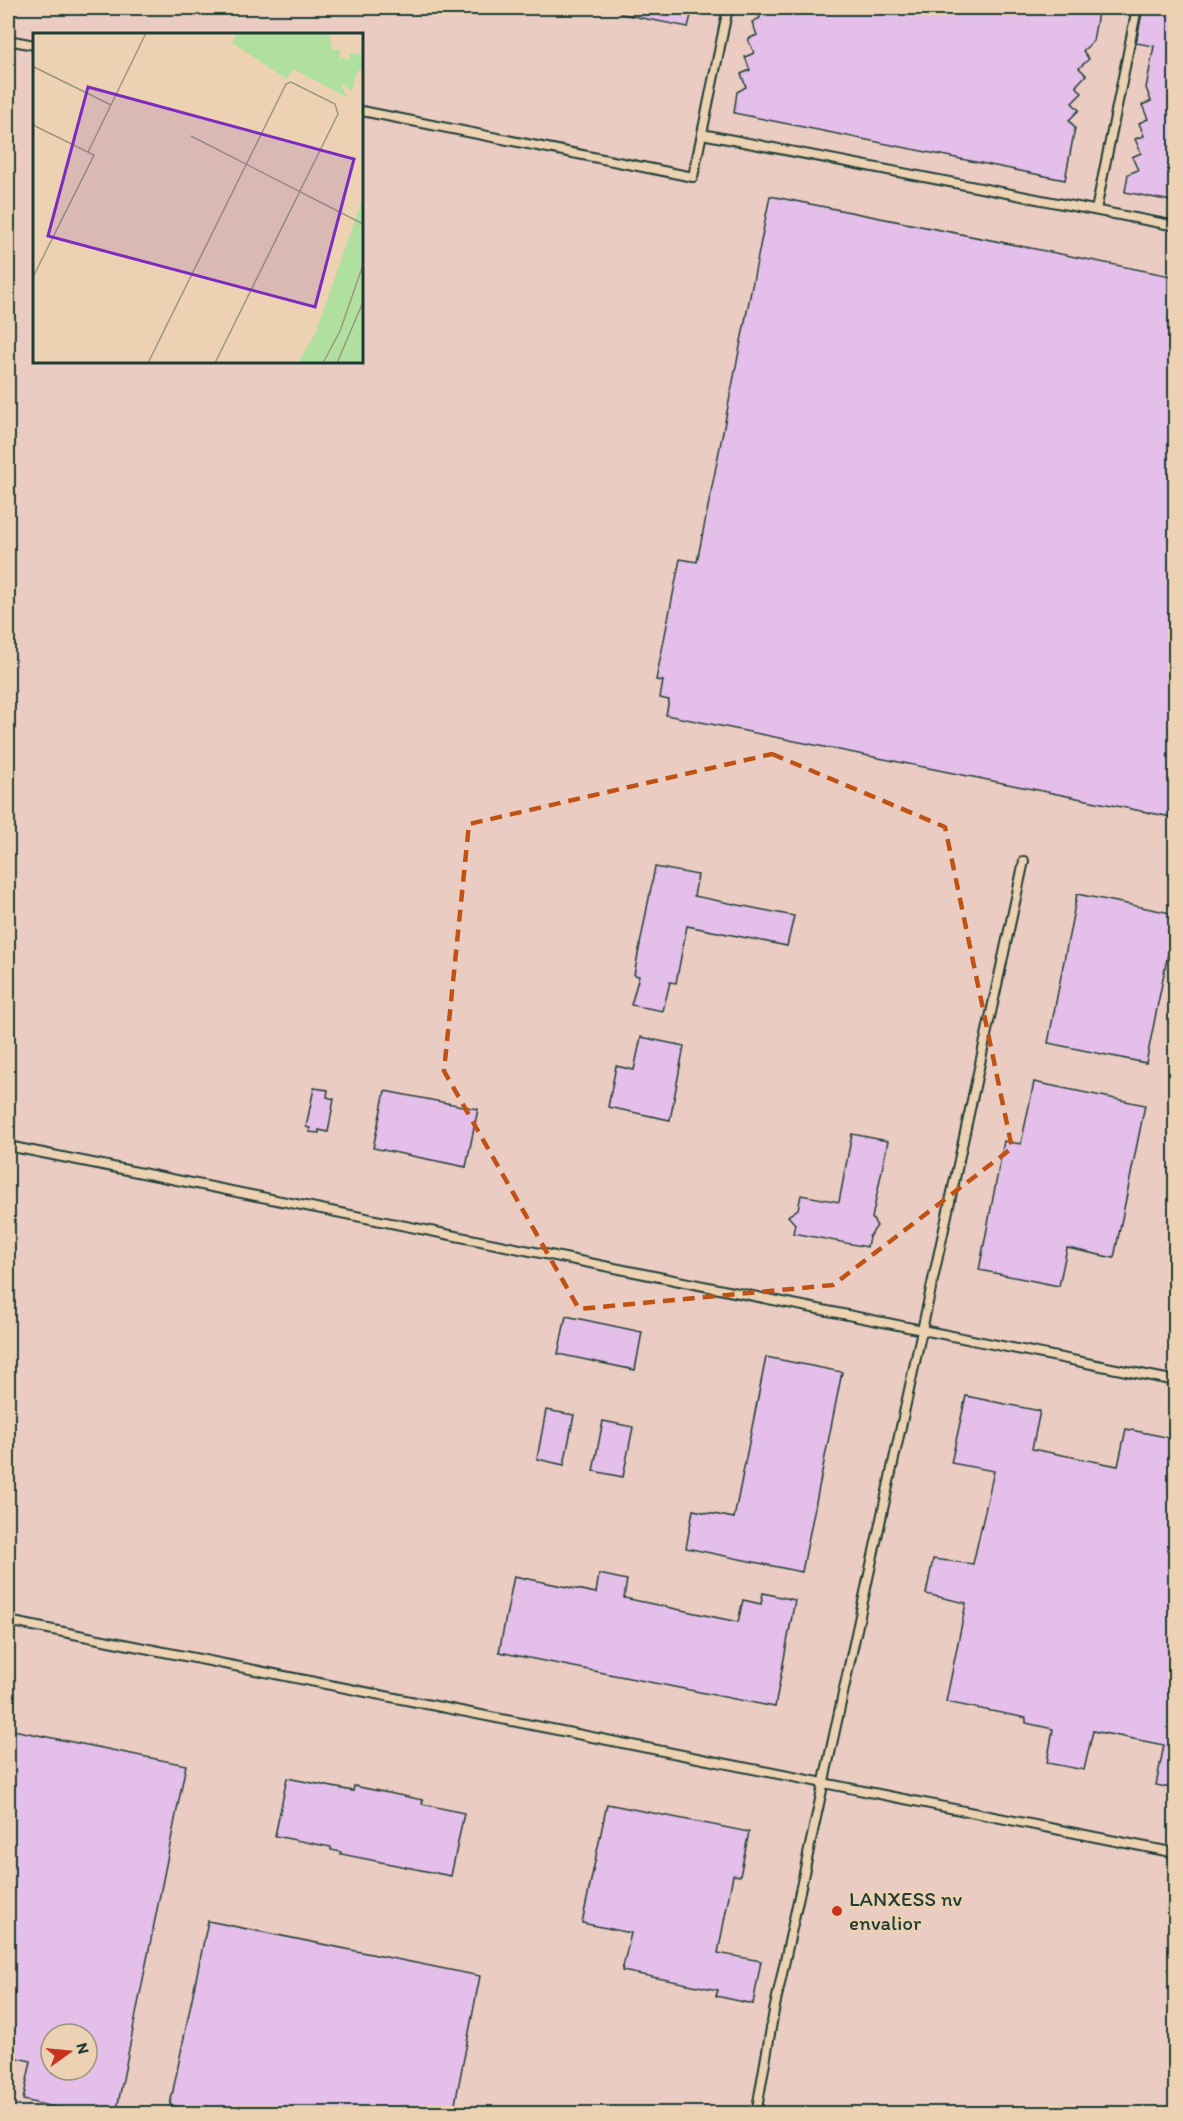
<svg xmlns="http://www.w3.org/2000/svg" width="1183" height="2121" viewBox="0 0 1183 2121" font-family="Itim,sans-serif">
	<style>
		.built { fill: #eaccc3; fill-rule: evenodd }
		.building { fill: #e4bfe9; stroke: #1f3d34; stroke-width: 1.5; fill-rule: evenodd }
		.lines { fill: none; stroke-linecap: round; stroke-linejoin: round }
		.service-casing { stroke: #1f3d34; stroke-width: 12 }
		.service { stroke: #ecd1b3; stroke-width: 8 }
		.marked { fill: none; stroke: #c05314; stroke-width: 4.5; stroke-dasharray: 12 8; stroke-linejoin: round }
		.poi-dot { fill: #c8321e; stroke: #ecd1b3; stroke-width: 2 }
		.labels { text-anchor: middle; stroke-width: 5; stroke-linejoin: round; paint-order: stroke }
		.poi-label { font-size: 21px; fill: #1f3d34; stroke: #ecd1b3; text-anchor: start }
		.inset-road { fill: none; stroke: #9a9680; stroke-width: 1.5 }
		.view { fill: #7b2cbf; fill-opacity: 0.15; stroke: #7b2cbf; stroke-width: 3 }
		.inset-edge { fill: none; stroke: #1f3d34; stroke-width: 3 }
	</style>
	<rect width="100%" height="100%" fill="#ecd1b3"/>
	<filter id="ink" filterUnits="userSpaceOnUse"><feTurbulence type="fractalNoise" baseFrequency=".0167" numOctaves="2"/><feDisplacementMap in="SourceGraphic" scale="12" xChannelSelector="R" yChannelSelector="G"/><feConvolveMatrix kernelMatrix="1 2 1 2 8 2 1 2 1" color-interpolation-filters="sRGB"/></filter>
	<g filter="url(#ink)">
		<!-- built -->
		<path class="built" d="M 8,8 L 1175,8 L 1175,2113 L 8,2114 ZM 34,34 L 362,34 L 362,362 L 34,362 ZM 51,2034 L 87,2034 L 87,2070 L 51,2070 Z"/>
		<!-- building -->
		<g class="building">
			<polygon points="622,8 693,8 688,27 621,14"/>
			<polygon points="756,8 1093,8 1098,13 1093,41 1083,51 1089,59 1079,68 1086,75 1076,86 1082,93 1072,103 1079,110 1069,120 1075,128 1065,180 734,113 737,92 746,87 741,74 750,70 745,57 754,53 748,39 757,35 752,22 760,18"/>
			<polygon points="1143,8 1176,8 1176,202 1125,192 1128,174 1138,170 1132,157 1141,153 1135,139 1144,136 1139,123 1148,119 1142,105 1151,101 1146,88 1154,46 1136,43"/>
			<polygon points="770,196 1176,277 1176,818 666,715 669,700 660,698 663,681 656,680 680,559 697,562"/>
			<polygon points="655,867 698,875 694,896 794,916 787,946 687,926 676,983 670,982 663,1011 631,1005 639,976 634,975"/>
			<polygon points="1077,894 1176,914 1146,1063 1048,1043"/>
			<polygon points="641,1037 684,1046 670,1120 608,1107 616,1066 634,1070"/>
			<polygon points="1034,1082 1145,1105 1114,1258 1067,1248 1059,1286 979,1270 1004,1141 1021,1144"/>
			<polygon points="314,1088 328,1090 327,1097 334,1099 328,1132 319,1130 319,1133 309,1132 310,1128 306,1127"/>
			<polygon points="385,1091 478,1109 466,1167 373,1148"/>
			<polygon points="852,1134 888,1141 872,1218 877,1226 869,1237 867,1247 793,1233 795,1224 788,1216 798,1209 801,1195 839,1202"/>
			<polygon points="566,1316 642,1332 635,1370 558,1354"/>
			<polygon points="766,1357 842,1372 802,1572 686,1548 693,1510 734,1518"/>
			<polygon points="966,1396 1040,1411 1032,1449 1118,1466 1126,1429 1176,1439 1176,1789 1156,1785 1164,1745 1093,1731 1084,1770 1047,1763 1053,1729 1026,1723 1026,1718 946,1702 966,1603 926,1594 933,1559 973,1564 994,1471 951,1463"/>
			<polygon points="546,1410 574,1415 564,1465 537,1459"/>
			<polygon points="603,1421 633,1427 623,1477 593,1471"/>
			<polygon points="599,1574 627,1580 624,1598 738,1622 743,1600 761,1604 763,1593 795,1600 775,1707 499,1652 514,1576 596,1593"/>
			<path d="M 8,1729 L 186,1765 L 116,2114 L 84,2114 L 23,2100 L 31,2061 L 8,2056 ZM 51,2034 L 87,2034 L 87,2070 L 51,2070 Z"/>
			<polygon points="287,1778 353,1791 354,1786 423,1800 422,1804 464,1813 451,1876 341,1854 341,1852 331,1850 331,1847 275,1836"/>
			<polygon points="607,1804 749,1832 740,1876 733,1875 718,1953 761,1961 753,2004 716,1996 718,1990 622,1971 631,1933 582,1923"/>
			<polygon points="208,1921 480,1976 453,2114 212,2114 170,2105"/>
		</g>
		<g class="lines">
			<!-- service casing -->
			<g class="service-casing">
				<g id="service">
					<polyline points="8,40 34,45"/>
					<polyline points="362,111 693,177 728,8"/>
					<polyline points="702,134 1176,226"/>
					<polyline points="1096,210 1137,8"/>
					<polyline points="8,1146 1176,1381"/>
					<polyline points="8,1621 1176,1853"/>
					<polyline points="756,2114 774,2011 1024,861"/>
				</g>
			</g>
			<!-- service -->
			<use href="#service" class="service"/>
		</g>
	</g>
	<!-- marked area -->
	<path class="marked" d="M 772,754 L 945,827 L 1012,1148 L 833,1285 L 579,1309 L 444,1071 L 469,824 Z"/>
	<!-- markers -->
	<circle class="poi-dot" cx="837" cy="1911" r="6"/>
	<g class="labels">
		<!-- poi labels -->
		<g class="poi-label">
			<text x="849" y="1906">LANXESS nv<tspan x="849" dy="24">envalior</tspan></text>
		</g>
	</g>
	<!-- overview -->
	<g transform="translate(33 33)">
		<rect width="330" height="330" fill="#ecd1b3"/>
		<path d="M 204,0 L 296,0 L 299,16 L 307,17 L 306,27 L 311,24 L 315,29 L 317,21 L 324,20 L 330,22 L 330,35 L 324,39 L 319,58 L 307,49 L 314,64 L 260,36 L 254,46 L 199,10 ZM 330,164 L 330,330 L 265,330 L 283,299 Z" fill="#b0e0a0"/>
		<path class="inset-road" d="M 1,34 L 78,72M 0,92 L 61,122 L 0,244M 158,103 L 330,191M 55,119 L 113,0M 115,330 L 253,51 L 258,49 L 302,71 L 305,81 L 182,330M 290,330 L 307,298 L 330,232M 304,330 L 330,269"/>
		<path class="view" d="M 55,54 L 321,126 L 282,274 L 15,203 Z"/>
		<rect width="330" height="330" class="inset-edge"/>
	</g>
	<!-- margin -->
	<rect width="1183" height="2121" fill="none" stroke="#ecd1b3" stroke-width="30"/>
	<rect x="15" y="15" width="1153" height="2091" fill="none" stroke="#1f3d34" stroke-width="2" filter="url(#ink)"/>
	<!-- north arrow -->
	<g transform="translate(69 2052) rotate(75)"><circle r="28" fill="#ecd1b3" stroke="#9a9680" stroke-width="1.5"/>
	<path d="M0-4.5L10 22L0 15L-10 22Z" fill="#c8321e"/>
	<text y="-9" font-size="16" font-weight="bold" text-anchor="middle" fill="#1f3d34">N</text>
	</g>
</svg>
